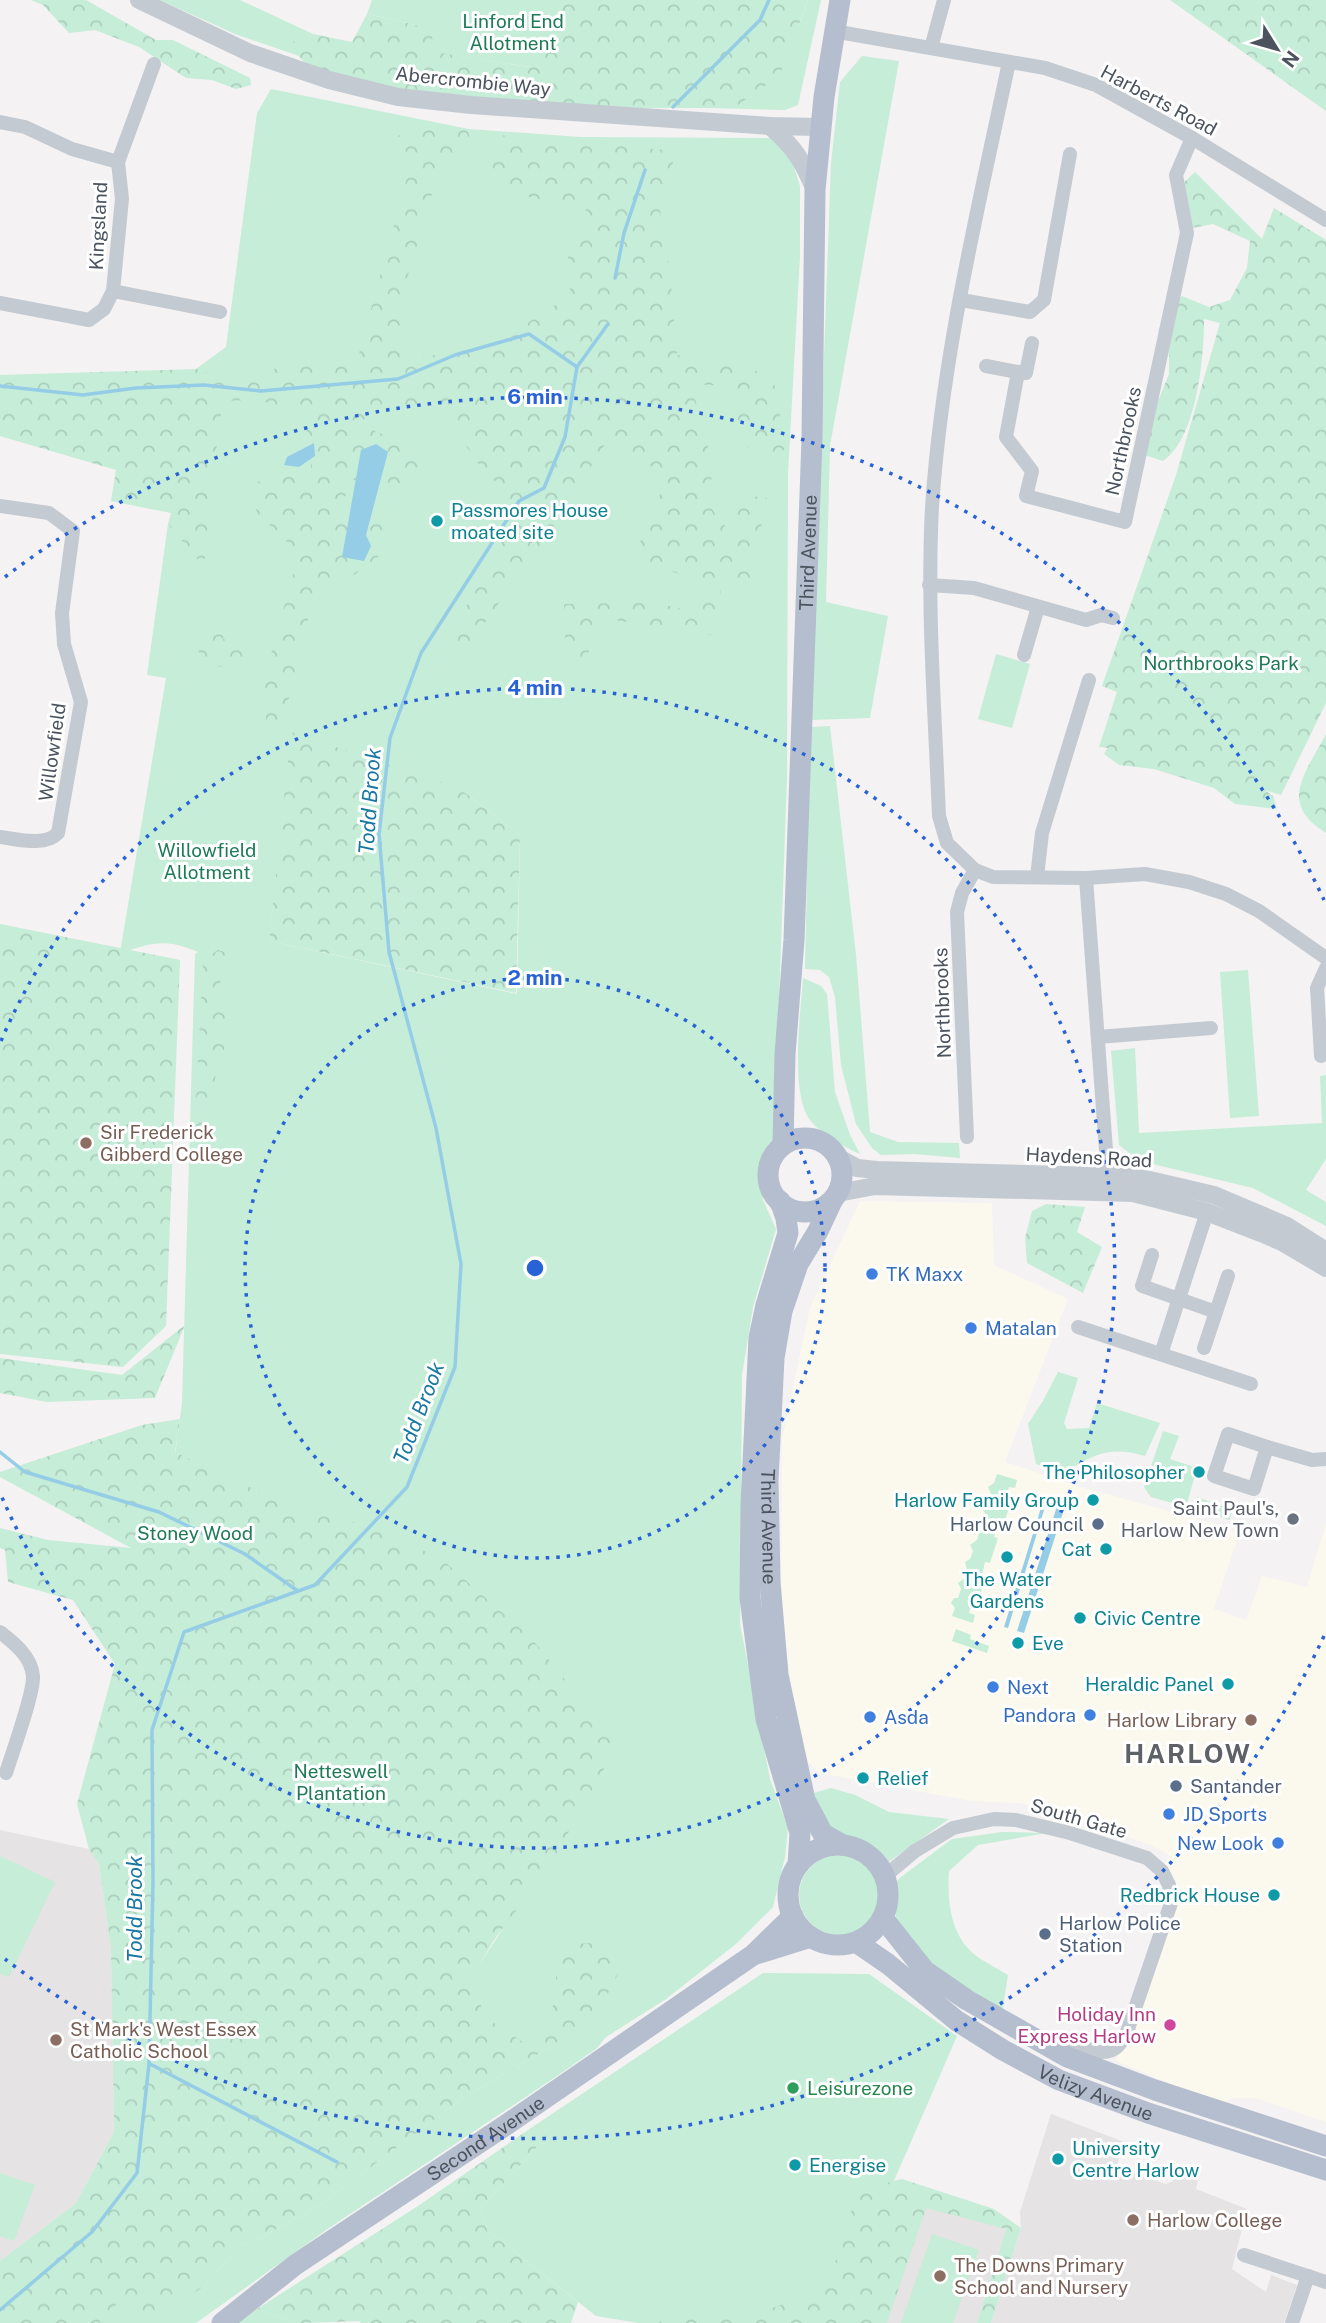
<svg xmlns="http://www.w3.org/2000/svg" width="1326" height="2323" viewBox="0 0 1326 2323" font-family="'Public Sans',sans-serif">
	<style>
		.commercial { fill: #fbf9ee }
		.education { fill: #e5e3e3 }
		.green { fill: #c5edd8; fill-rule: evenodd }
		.forest { fill: url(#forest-crowns) }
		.water { fill: #95cde6 }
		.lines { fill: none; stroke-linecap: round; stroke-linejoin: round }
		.stream { stroke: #95cde6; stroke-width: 3.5 }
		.minor { stroke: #c4cad2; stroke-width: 14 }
		.tertiary { stroke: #c4cad2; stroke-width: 18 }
		.primary { stroke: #b4bece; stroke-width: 21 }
		.ring { fill: none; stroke: #2862d7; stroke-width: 3.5; stroke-dasharray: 3.5 7 }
		.culture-dot { fill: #0f9aa8; stroke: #fff; stroke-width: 2.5 }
		.education-dot { fill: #8d6e63; stroke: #fff; stroke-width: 2.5 }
		.shop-dot { fill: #3f7fe0; stroke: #fff; stroke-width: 2.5 }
		.worship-dot { fill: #6b7280; stroke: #fff; stroke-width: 2.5 }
		.service-dot { fill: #5c6f8a; stroke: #fff; stroke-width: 2.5 }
		.hotel-dot { fill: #d1479c; stroke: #fff; stroke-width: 2.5 }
		.leisure-dot { fill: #2e9e5b; stroke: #fff; stroke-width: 2.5 }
		.labels { text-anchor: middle; stroke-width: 6; stroke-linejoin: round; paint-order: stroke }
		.park-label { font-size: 19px; fill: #1f7b57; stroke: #fff }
		.street-label { font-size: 19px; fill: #4b535e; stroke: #fff }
		.culture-label { font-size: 19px; fill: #0d838f; stroke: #fff; text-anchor: start }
		.education-label { font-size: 19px; fill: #785e54; stroke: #fff; text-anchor: start }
		.shop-label { font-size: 19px; fill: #366cbe; stroke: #fff; text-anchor: start }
		.worship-label { font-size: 19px; fill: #5b616d; stroke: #fff; text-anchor: end }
		.service-label { font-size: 19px; fill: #4e5e75; stroke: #fff; text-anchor: start }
		.hotel-label { font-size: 19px; fill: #b23c85; stroke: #fff; text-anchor: end }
		.leisure-label { font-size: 19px; fill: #27864d; stroke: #fff; text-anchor: start }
		.water-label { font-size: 21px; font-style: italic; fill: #1877a3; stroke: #fff }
		.district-label { font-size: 26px; font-weight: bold; letter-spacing: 2px; fill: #5e6166; stroke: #fff }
		.centre { fill: #2862d7; stroke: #fff; stroke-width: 3.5 }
		.ring-label { font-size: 21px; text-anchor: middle; font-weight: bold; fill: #2862d7; stroke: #fff; stroke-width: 6; stroke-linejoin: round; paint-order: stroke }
	</style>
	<defs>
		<pattern id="forest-crowns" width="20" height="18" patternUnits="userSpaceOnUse" patternTransform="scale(1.75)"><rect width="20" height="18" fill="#c5edd8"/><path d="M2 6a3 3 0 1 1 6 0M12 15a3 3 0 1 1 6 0" fill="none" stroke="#abcdbc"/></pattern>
	</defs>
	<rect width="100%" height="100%" fill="#f4f2f2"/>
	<!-- commercial -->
	<polygon class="commercial" points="860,1201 992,1203 994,1265 1068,1299 1005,1462 1081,1487 1231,1528 1237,1540 1214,1609 1246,1620 1262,1576 1307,1587 1326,1523 1326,2122 1256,2098 1233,2098 1218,2104 1116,2061 1163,1926 1169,1885 1162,1871 1169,1855 1150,1845 1065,1815 1020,1803 972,1801 820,1773 800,1754 781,1607 782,1439 810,1308"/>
	<!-- education -->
	<g class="education">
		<polygon points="0,1830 89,1849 99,1864 111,1948 114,2132 76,2203 0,2261"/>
		<polygon points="1051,2114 1124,2142 1116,2168 1166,2184 1173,2181 1180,2168 1199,2175 1196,2189 1247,2209 1232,2269 1266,2292 1271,2275 1297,2285 1284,2323 991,2323 1021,2228 1020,2212"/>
		<polygon points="914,2201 1006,2229 977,2323 873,2323"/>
	</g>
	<!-- green -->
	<g class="green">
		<polygon points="160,0 240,0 313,34 288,44 299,56 235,34"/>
		<polygon points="372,0 567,0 530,67 434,52 430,33 416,25 367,14"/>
		<polygon points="808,0 821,0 798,105 785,110 673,107 734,108 799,25"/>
		<polygon points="862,56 899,61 830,446 826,602 888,616 870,718 811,720 831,163 840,82"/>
		<path d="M 271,89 L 468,129 L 581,137 L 776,138 L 789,152 L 800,186 L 800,256 L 788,474 L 787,777 L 774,1141 L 758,1172 L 763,1200 L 776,1229 L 753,1307 L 742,1375 L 740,1624 L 770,1779 L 788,1828 L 785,1857 L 773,1907 L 736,1944 L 666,1999 L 606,2037 L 597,2048 L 557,2076 L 329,2228 L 196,2323 L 98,2323 L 117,2304 L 204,2286 L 239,2246 L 264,2236 L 323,2203 L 463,2098 L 564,2039 L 557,2009 L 535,2052 L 492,2039 L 460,1994 L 517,1907 L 339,1531 L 175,1455 L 182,1403 L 195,954 L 198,952 C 164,938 153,943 120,953 L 166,678 L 147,675 L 168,524 L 188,546 L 196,369 L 226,347 L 257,113 ZM 292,733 L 463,791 L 520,835 L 517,994 L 269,941 Z"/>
		<polygon points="996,654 1030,664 1012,728 978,719"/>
		<polygon points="830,726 856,955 870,1132 898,1142 959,1143 960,1158 915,1154 881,1155 872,1148 856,1124 841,1065 835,997 829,977 820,970 805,969 810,727"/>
		<polygon points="1248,970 1259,1116 1230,1118 1220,972"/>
		<path d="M 803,978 L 821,986 L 827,994 L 835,1092 L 850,1135 L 860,1154 C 843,1146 823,1136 811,1121 C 789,1095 801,1011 803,978 Z"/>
		<polygon points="1135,1048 1139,1133 1322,1123 1320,1076 1326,1075 1326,1159 1306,1190 1326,1202 1326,1226 1253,1188 1140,1161 1119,1145 1111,1051"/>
		<path d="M 1058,1372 L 1078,1378 L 1064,1423 L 1067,1429 L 1089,1428 L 1097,1403 L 1160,1423 L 1145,1456 C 1113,1447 1098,1452 1070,1469 L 1071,1476 L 1036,1464 L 1028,1424 L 1043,1401 Z"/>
		<polygon points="1163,1431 1179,1436 1170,1459 1197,1468 1186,1507 1151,1497 1144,1487"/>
		<polygon points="997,1474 1017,1480 1015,1488 1009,1487 1006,1499 1011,1501 1003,1527 997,1525 994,1537 998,1538 990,1563 985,1562 982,1575 986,1577 978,1601 973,1600 969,1613 975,1615 973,1623 952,1616 955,1608 951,1603 954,1598 958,1598 961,1589 958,1583 965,1578 967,1570 965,1562 970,1559 973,1551 970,1545 977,1540 979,1533 976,1525 983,1521 985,1513 981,1507 989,1502 991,1494 988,1487 994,1483"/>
		<polygon points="956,1629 971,1635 970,1639 989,1646 987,1653 952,1641"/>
		<polygon points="831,1788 855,1795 889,1812 949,1819 887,1863 869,1846 841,1837 819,1820 814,1793"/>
		<path d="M 1002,1832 L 1046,1833 L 978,1845 L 949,1871 C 947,1900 950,1934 974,1954 C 984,1962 997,1968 1008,1975 L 1003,2007 L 998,2016 L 947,1980 L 897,1925 L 893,1885 L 901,1877 L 952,1839 Z"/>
		<circle cx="839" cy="1895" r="40"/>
		<polygon points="0,1856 55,1882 9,1977 0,1974"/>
		<polygon points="763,1973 869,1974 957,2036 832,2323 638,2323 596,2316 487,2230 481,2208 546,2137 528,2130"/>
		<polygon points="0,2173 35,2185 14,2241 0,2236"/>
		<polygon points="932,2234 979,2250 953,2323 901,2323"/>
		<polygon points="257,2309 300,2323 238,2323"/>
	</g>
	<!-- forest -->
	<g class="forest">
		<polygon points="31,0 86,0 156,40 173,40 250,78 251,85 236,89 212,80 186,78 139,47 95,30 69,33 43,5"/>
		<polygon points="567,0 808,0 780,75 734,108 638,108 407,93 310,68 287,44 313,34 352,42 367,14 416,25 431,33 435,52 529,67"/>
		<polygon points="1170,0 1326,0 1326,111"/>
		<polygon points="423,120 468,129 472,155 441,163 402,296 399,341 423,357 486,346 543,314 570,294 568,254 585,217 586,208 519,195 478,172 498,135 677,151 659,203 670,272 677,355 725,359 773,377 786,448 769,462 736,439 731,386 691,384 712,462 711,508 732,535 735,494 767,498 750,580 722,576 717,636 602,618 585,661 566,659 564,604 652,602 704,614 697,579 646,564 639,535 670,475 626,455 607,441 546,538 465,650 443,647 500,547 509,495 481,468 444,413 404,407 356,422 423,453 419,485 352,480 340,509 381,524 388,549 354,575 317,583 281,730 267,728 263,683 299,553 258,514 246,485 311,467 310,435 288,409 259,400 223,401 217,443 204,567 168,524 171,513 111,501 116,470 0,436 0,375 196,369 244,385 286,363 331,367 358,357 412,159 395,138"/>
		<path d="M 1195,172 L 1262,239 L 1274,208 L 1326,240 L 1326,703 L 1281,795 L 1265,790 L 1273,796 L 1277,809 L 1235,804 L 1214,788 L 1154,769 L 1119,765 L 1104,754 L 1108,748 L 1099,747 L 1117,692 L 1102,686 L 1176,475 L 1220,323 L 1204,319 C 1204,358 1197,438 1163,461 L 1141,454 L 1142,441 L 1169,374 L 1169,337 L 1158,330 L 1182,296 L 1209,307 L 1230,300 L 1247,268 L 1250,241 L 1213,224 L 1192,228 L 1177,189 Z"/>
		<polygon points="200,632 224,634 223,639 255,644 252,663 232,669 198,662"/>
		<polygon points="291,732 459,788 520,835 516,993 269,941"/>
		<path d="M 1326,734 L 1326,833 C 1277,803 1306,773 1326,734 Z"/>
		<polygon points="0,924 180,960 166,1326 123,1367 0,1354"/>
		<polygon points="218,950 230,954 219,973 228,1036 207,1105 207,1138 193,1160 203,960"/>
		<polygon points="1046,1204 1085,1207 1077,1232 1102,1247 1083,1293 1027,1263 1025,1238 1032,1211"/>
		<polygon points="185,1325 155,1398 47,1402 0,1393 0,1358 122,1375"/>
		<polygon points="180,1419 175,1452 220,1475 310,1512 387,1530 446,1563 531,1638 618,1744 549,1867 494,1940 469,1982 488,2019 526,2044 552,2014 558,1961 575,1944 613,1942 621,1968 601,2007 564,2039 463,2098 323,2203 264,2236 239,2246 204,2286 157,2320 117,2304 99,2323 0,2323 0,2261 76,2203 114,2132 111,1948 99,1864 89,1849 77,1804 115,1664 73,1600 8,1582 5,1550 0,1548 0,1528 48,1540 131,1548 0,1477 0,1472 142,1425"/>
		<polygon points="1197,1497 1233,1510 1229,1520 1193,1507"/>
		<polygon points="528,2130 547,2136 481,2208 487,2230 578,2302 571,2323 360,2323 361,2321 300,2323 257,2309 418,2206"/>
		<polygon points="902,2179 994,2209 1021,2228 991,2323 977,2323 1006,2229 926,2208 887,2323 659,2323 665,2316 748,2317 816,2292 830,2279 858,2190"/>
	</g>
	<!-- water -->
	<g class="water">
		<polygon points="314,443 315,456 299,467 284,465 287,457"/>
		<polygon points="376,444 388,452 366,535 371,546 364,561 342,557 361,450"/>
		<polygon points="1045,1495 1048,1497 1008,1628 1004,1627"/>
		<polygon points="1059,1500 1066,1503 1024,1633 1017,1631"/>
	</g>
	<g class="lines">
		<!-- stream -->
		<g class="stream">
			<polyline points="673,107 760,20 769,0"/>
			<polyline points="615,278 624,233 645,170"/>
			<polyline points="0,386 83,395 136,388 204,385 261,391 398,379 455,355 529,334 577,367"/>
			<polyline points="0,1452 25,1472 159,1512 245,1554 298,1591"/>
			<polyline points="150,2064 337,2162"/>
			<polyline points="0,2310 92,2232 137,2173 149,2064 153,1882 152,1730 184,1632 315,1585 407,1487 455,1367 461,1264 436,1128 389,952 379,834 390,738 421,653 519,501 544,488 565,437 577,367 608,324"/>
		</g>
		<!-- minor -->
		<g class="minor">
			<polyline points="833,31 1045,68 1096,85 1192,138 1326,220"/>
			<polyline points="931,48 944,0"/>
			<path d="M 1009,62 C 978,209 942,356 932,507 C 927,602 934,698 938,793 L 939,816 L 947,843 L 975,870 L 993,877 L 1086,878 L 1145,874 L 1189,882 L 1226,894 L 1259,911 L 1326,958"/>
			<polyline points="0,122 25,127 72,149 118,162 122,199 113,291 104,309 89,320 0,303"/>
			<polyline points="118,162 154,64"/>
			<polyline points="113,291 220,312"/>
			<polyline points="961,300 1030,312 1044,300 1070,154"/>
			<polyline points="1032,343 1026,373 1018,372 1006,437 1032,471 1026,496 1125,522 1187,233 1176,175 1192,138"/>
			<polyline points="986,366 1018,372"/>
			<path d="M 0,506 L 49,513 L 73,531 L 62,613 L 64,644 L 81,702 L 58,833 C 45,847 17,839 0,837"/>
			<polyline points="929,585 974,588 1086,620 1101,615 1113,618"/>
			<polyline points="1024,655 1038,607"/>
			<polyline points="1037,877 1042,833 1089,680"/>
			<polyline points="1086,878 1108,1177"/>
			<polyline points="1098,1037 1211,1028"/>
			<polyline points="1321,1056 1317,988 1326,968"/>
			<polyline points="967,1137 957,912 962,893 975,870"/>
			<polyline points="1152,1255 1142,1286 1216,1312"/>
			<polyline points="1078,1327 1251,1384"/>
			<polyline points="1204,1348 1228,1276"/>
			<polyline points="1161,1354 1207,1212"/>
			<polygon points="1228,1434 1267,1447 1254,1489 1214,1476"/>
			<polyline points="1267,1447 1312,1460 1326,1459"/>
			<path d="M 0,1632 C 14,1643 31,1656 33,1676 C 34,1694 12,1753 6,1773"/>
			<path d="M 885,1876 L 915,1851 L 953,1828 L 994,1819 L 1016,1820 L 1070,1833 L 1147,1858 L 1162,1871 L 1169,1885 L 1171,1903 L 1127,2032 C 1121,2044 1115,2053 1100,2052 L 1047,2038"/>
			<polyline points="1244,2255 1326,2282"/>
			<polyline points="1292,2323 1308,2276"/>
		</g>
		<!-- tertiary -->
		<g class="tertiary">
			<polyline points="139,0 250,53 329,80 398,97 471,105 770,126 820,127"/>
			<path d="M 770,126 C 795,148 802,160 815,190"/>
			<polyline points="837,1157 857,1168 877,1170 1137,1177 1214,1195 1287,1226 1326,1251"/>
			<polyline points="838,1193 875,1186 1133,1193 1207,1212 1261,1233 1282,1242 1326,1268"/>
		</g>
		<!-- primary -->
		<g class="primary">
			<circle cx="805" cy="1175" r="37"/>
			<path id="s1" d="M 783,1145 L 785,1054 L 794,940 L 812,439 L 815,190 L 824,97 L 840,0"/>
			<path id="s2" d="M 833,1199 L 818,1231 L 798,1264 L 782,1311 L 774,1358 L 768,1480 L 770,1582 L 778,1675 L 805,1800 L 823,1834 L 843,1845"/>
			<polyline points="780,1201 786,1218 788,1233 766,1305 759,1338 751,1504 750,1598 766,1719 800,1833 798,1865"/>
			<circle cx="838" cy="1895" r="50"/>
			<polyline points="883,1918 925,1971 967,2000 1067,2057 1155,2090 1326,2146"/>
			<path id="s3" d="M 856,1942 L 888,1964 L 957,2021 L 1003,2050 L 1059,2080 L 1148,2113 L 1326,2170"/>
			<polyline points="756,1954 811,1937"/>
			<path id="s4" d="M 222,2323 L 295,2265 L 506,2125 L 753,1955 L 793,1916"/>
		</g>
	</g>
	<!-- distance rings -->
	<g class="ring">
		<circle cx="535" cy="1268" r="290"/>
		<path d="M1 1041A580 580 0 1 1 1 1495"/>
		<path d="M1324 1636A871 871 0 0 1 5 1959M5 577A871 871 0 0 1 1324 900"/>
	</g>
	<!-- markers -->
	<g class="culture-dot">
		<circle cx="437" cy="521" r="7"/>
		<circle cx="1199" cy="1472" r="7"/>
		<circle cx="1093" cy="1500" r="7"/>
		<circle cx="1106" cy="1549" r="7"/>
		<circle cx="1007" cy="1557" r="7"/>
		<circle cx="1080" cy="1618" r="7"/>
		<circle cx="1018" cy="1643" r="7"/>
		<circle cx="1228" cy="1684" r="7"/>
		<circle cx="863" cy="1778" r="7"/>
		<circle cx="1274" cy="1895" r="7"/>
		<circle cx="1058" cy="2159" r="7"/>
		<circle cx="795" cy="2165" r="7"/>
	</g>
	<g class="education-dot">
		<circle cx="86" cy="1143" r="7"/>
		<circle cx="1251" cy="1720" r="7"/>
		<circle cx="56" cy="2040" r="7"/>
		<circle cx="1133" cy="2220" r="7"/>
		<circle cx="940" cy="2276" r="7"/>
	</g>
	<g class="shop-dot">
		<circle cx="872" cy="1274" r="7"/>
		<circle cx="971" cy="1328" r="7"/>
		<circle cx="993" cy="1687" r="7"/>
		<circle cx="1090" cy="1715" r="7"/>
		<circle cx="870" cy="1717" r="7"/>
		<circle cx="1169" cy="1814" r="7"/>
		<circle cx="1278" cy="1843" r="7"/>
	</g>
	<circle class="worship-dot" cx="1293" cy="1519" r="7"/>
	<g class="service-dot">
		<circle cx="1098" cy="1524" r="7"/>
		<circle cx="1176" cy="1786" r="7"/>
		<circle cx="1045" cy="1934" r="7"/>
	</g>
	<circle class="hotel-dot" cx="1170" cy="2025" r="7"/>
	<circle class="leisure-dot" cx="793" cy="2088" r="7"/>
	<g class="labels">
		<!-- park labels -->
		<g class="park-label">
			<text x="513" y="28">Linford End<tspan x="513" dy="22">Allotment</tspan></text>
			<text x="1221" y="670">Northbrooks Park</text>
			<text x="207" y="857">Willowfield<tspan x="207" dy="22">Allotment</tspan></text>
			<text x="195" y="1540">Stoney Wood</text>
			<text x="341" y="1778">Netteswell<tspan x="341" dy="22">Plantation</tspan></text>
		</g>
		<!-- street labels -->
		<g class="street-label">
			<text transform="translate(473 81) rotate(6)" y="7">Abercrombie Way</text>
			<text transform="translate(1159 100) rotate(28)" y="7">Harberts Road</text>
			<text transform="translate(98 226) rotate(-87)" y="7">Kingsland</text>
			<text transform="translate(1123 441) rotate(-78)" y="7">Northbrooks</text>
			<text dy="7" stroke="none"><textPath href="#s1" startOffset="593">Third Avenue</textPath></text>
			<text transform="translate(52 752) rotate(-82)" y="7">Willowfield</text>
			<text transform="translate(942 1003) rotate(-92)" y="7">Northbrooks</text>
			<text transform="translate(1089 1157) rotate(3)" y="7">Haydens Road</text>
			<text dy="7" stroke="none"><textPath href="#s2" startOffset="340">Third Avenue</textPath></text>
			<text transform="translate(1079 1818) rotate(16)" y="7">South Gate</text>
			<text dy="7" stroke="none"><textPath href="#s3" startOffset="285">Velizy Avenue</textPath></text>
			<text dy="7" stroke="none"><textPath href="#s4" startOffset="322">Second Avenue</textPath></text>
		</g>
		<!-- culture labels -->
		<g class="culture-label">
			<text x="451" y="517">Passmores House<tspan x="451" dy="22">moated site</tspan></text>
			<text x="1185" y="1479" text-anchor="end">The Philosopher</text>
			<text x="1079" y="1507" text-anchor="end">Harlow Family Group</text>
			<text x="1092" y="1556" text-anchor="end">Cat</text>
			<text x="1007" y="1586" text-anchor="middle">The Water<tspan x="1007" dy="22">Gardens</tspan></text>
			<text x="1094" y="1625">Civic Centre</text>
			<text x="1032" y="1650">Eve</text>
			<text x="1214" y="1691" text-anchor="end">Heraldic Panel</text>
			<text x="877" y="1785">Relief</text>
			<text x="1260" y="1902" text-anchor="end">Redbrick House</text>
			<text x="1072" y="2155">University<tspan x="1072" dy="22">Centre Harlow</tspan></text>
			<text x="809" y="2172">Energise</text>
		</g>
		<!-- education labels -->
		<g class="education-label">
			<text x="100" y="1139">Sir Frederick<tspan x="100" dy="22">Gibberd College</tspan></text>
			<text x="1237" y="1727" text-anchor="end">Harlow Library</text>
			<text x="70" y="2036">St Mark's West Essex<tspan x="70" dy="22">Catholic School</tspan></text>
			<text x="1147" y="2227">Harlow College</text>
			<text x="954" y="2272">The Downs Primary<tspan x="954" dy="22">School and Nursery</tspan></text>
		</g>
		<!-- shop labels -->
		<g class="shop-label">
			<text x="886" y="1281">TK Maxx</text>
			<text x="985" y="1335">Matalan</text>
			<text x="1007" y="1694">Next</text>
			<text x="1076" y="1722" text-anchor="end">Pandora</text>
			<text x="884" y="1724">Asda</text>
			<text x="1183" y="1821">JD Sports</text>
			<text x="1264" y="1850" text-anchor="end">New Look</text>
		</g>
		<!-- worship labels -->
		<g class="worship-label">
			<text x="1279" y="1515">Saint Paul's,<tspan x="1279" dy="22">Harlow New Town</tspan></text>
		</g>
		<!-- service labels -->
		<g class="service-label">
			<text x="1084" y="1531" text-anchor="end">Harlow Council</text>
			<text x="1190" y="1793">Santander</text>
			<text x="1059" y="1930">Harlow Police<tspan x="1059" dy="22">Station</tspan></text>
		</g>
		<!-- hotel labels -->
		<g class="hotel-label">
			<text x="1156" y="2021">Holiday Inn<tspan x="1156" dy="22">Express Harlow</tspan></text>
		</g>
		<!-- leisure labels -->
		<g class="leisure-label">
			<text x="807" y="2095">Leisurezone</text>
		</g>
		<!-- water labels -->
		<g class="water-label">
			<text transform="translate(370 801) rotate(-86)" y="7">Todd Brook</text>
			<text transform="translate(419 1413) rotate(-69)" y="7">Todd Brook</text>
			<text transform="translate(135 1909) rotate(-90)" y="7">Todd Brook</text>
		</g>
		<!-- district labels -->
		<g class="district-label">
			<text x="1188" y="1763">HARLOW</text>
		</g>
	</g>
	<circle cx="535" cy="1268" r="10" class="centre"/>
	<g class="ring-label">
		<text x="535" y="404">6 min</text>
		<text x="535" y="695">4 min</text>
		<text x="535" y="985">2 min</text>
	</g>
	<!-- north arrow -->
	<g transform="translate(1277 49) rotate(127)" stroke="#ffffff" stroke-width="5" paint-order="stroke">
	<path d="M0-5L12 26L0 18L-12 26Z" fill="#4b535e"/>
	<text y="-10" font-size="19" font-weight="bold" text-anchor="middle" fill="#4b535e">N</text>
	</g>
</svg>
